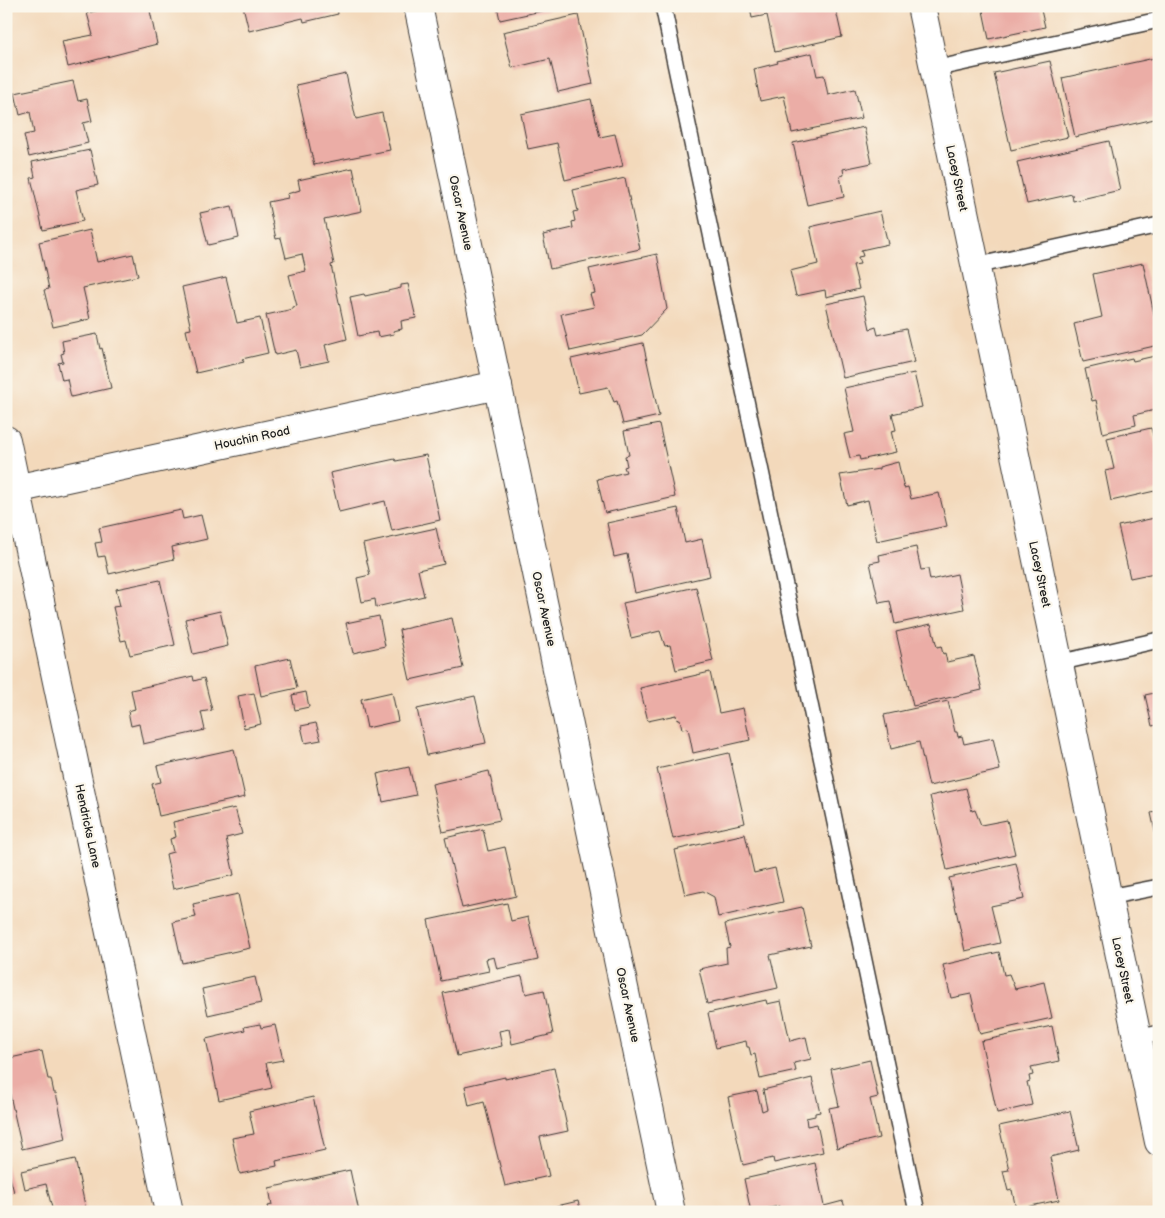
<svg xmlns="http://www.w3.org/2000/svg" width="1165" height="1218" viewBox="0 0 1165 1218" font-family="'Balsamiq Sans',sans-serif">
	<style>
		.building { fill: #ebada6 }
		.lines { fill: none; stroke-linecap: round; stroke-linejoin: round }
		.service-casing { stroke: #3c3834; stroke-width: 18 }
		.minor-casing { stroke: #3c3834; stroke-width: 30 }
		.service { stroke: #fff; stroke-width: 15 }
		.minor { stroke: #fff; stroke-width: 28 }
		.labels { text-anchor: middle; stroke-width: 4.5; stroke-linejoin: round; paint-order: stroke }
		.street-label { font-size: 12px; fill: #1c1c1c; stroke: #fbf7ec }
	</style>
	<rect width="100%" height="100%" fill="#fbf7ec"/>
	<filter id="ink" filterUnits="userSpaceOnUse"><feTurbulence type="fractalNoise" baseFrequency=".02" numOctaves="2"/><feDisplacementMap in="SourceGraphic" scale="10" xChannelSelector="R" yChannelSelector="G"/><feConvolveMatrix kernelMatrix="1 2 1 2 8 2 1 2 1" color-interpolation-filters="sRGB"/></filter>
	<filter id="wash" filterUnits="userSpaceOnUse"><feTurbulence type="fractalNoise" baseFrequency=".0096" numOctaves="4" result="noise"/><feDisplacementMap in="SourceGraphic" scale="20" xChannelSelector="R" yChannelSelector="G"/><feGaussianBlur stdDeviation="1.12" result="paint"/><feColorMatrix in="noise" values="0 0 0 0 0 0 0 0 0 0 0 0 0 0 0 0 0 1.4 0 .05"/><feComposite in="paint" operator="in"/></filter>
	<g filter="url(#wash)">
		<rect width="100%" height="100%" fill="#f3d9bb"/>
		<g id="blocks">
			<!-- building -->
			<g class="building">
				<polygon points="118,6 149,6 157,44 68,67 62,41 93,35 87,13"/>
				<polygon points="243,6 337,6 338,14 304,22 303,18 249,31"/>
				<polygon points="497,6 560,6 560,7 500,20"/>
				<polygon points="750,6 806,6 807,10 822,6 835,6 842,37 775,52 767,15 752,18"/>
				<polygon points="982,6 1040,6 1045,27 989,39"/>
				<polygon points="578,15 593,84 558,92 550,59 512,68 503,32"/>
				<polygon points="812,53 817,76 824,75 828,95 855,89 862,118 792,133 784,96 760,101 754,69 778,63 777,61"/>
				<polygon points="1159,57 1159,118 1075,137 1062,78"/>
				<polygon points="1050,61 1068,137 1011,150 994,73"/>
				<polygon points="346,74 356,119 382,113 390,150 314,165 296,85"/>
				<polygon points="73,81 78,101 87,99 92,121 83,123 88,143 29,157 24,135 34,133 30,112 20,115 15,93"/>
				<polygon points="591,99 600,137 615,134 623,166 565,180 557,143 528,149 521,114"/>
				<polygon points="864,127 872,163 843,169 844,175 840,176 844,197 807,205 793,143"/>
				<polygon points="1109,141 1120,190 1073,201 1072,194 1027,204 1017,162"/>
				<polygon points="90,150 98,185 76,190 83,221 43,230 31,178 35,177 32,162"/>
				<polygon points="353,168 362,211 324,219 334,264 331,265 347,339 325,345 329,361 300,367 296,350 275,355 266,315 293,309 293,307 297,306 289,275 306,271 302,254 286,258 281,238 276,239 268,202 288,198 287,194 300,190 298,180"/>
				<polygon points="625,178 640,249 550,269 543,235 573,228 572,222 575,221 573,212 578,211 573,190"/>
				<polygon points="232,206 239,238 208,245 200,213"/>
				<polygon points="880,211 888,244 861,250 863,256 858,257 860,264 853,265 859,289 826,297 825,290 796,296 790,271 818,264 810,227"/>
				<polygon points="90,230 97,262 133,254 138,276 83,288 90,319 53,327 44,290 49,289 39,242"/>
				<polygon points="657,254 667,309 642,335 570,351 561,314 594,307 590,294 595,293 589,269"/>
				<polygon points="1143,263 1159,337 1159,345 1083,362 1074,324 1102,317 1093,274"/>
				<polygon points="226,277 237,323 260,318 268,353 242,359 244,362 196,373 186,330 191,329 182,287"/>
				<polygon points="408,284 416,318 401,321 402,329 393,331 394,334 378,337 377,332 358,336 350,297 364,294 365,296 401,288 401,285"/>
				<polygon points="863,296 870,329 876,327 878,335 906,329 914,362 843,378 826,304"/>
				<polygon points="97,334 100,349 102,348 111,388 71,397 67,379 62,380 58,363 63,362 61,354 64,353 62,341"/>
				<polygon points="643,343 659,416 623,424 617,401 614,402 608,387 579,393 571,359"/>
				<polygon points="1159,355 1159,409 1134,415 1136,425 1103,433 1096,400 1092,401 1085,369 1132,358 1133,361"/>
				<polygon points="914,373 922,407 892,414 896,430 891,431 896,452 860,460 859,456 850,458 844,434 854,432 844,388"/>
				<polygon points="659,424 675,497 605,513 597,479 626,472 624,467 627,466 625,456 629,455 624,431"/>
				<polygon points="1151,428 1159,457 1159,490 1111,501 1105,471 1114,469 1107,438"/>
				<polygon points="426,455 440,520 392,531 385,501 339,512 330,473 395,459 396,461"/>
				<polygon points="898,462 904,488 908,487 911,499 939,493 947,526 877,541 868,500 847,505 840,475 879,469 879,467"/>
				<polygon points="678,508 685,543 702,539 710,576 635,593 627,554 614,557 607,523"/>
				<polygon points="181,510 183,519 201,515 207,539 172,547 174,559 109,574 105,556 98,557 95,543 102,542 99,528"/>
				<polygon points="1159,517 1159,572 1130,578 1118,526"/>
				<polygon points="436,528 444,564 418,570 424,596 376,607 375,599 362,602 357,578 370,575 363,544"/>
				<polygon points="916,547 921,570 928,569 930,580 957,574 964,609 895,624 890,601 879,603 870,563 880,561 879,555"/>
				<polygon points="160,580 175,645 130,655 126,640 121,641 113,607 120,606 116,589"/>
				<polygon points="696,587 713,661 676,670 670,645 665,646 660,631 631,638 623,603"/>
				<polygon points="220,611 228,646 193,654 185,619"/>
				<polygon points="379,616 385,646 353,653 346,623"/>
				<polygon points="452,618 463,668 410,680 399,630"/>
				<polygon points="931,624 937,647 941,646 943,654 945,653 947,662 974,656 982,690 913,706 896,632"/>
				<polygon points="290,658 297,688 261,696 255,666"/>
				<polygon points="710,672 719,713 743,708 750,740 693,753 688,728 682,729 680,719 677,720 676,715 648,721 640,688"/>
				<polygon points="193,676 194,681 204,678 212,710 201,712 205,730 143,744 139,724 131,726 128,711 135,709 131,690"/>
				<polygon points="306,692 309,707 295,710 292,695"/>
				<polygon points="392,692 398,721 367,728 361,699"/>
				<polygon points="1159,692 1159,729 1158,729 1157,725 1152,726 1145,695"/>
				<polygon points="254,693 261,724 244,728 238,696"/>
				<polygon points="475,696 486,743 427,755 417,709"/>
				<polygon points="948,701 955,732 957,732 958,737 962,736 964,744 993,738 1000,770 929,786 919,742 891,749 884,715"/>
				<polygon points="316,723 321,740 305,743 301,726"/>
				<polygon points="234,749 245,797 159,816 152,784 161,782 157,766"/>
				<polygon points="729,753 745,823 673,839 657,769"/>
				<polygon points="409,767 416,795 383,802 377,774"/>
				<polygon points="489,771 500,820 443,832 432,784"/>
				<polygon points="966,788 972,811 975,810 981,825 1007,820 1015,854 947,870 930,796"/>
				<polygon points="235,808 242,834 226,838 234,875 173,889 166,854 173,852 170,839 176,837 173,822"/>
				<polygon points="1159,811 1159,845 1158,845 1151,813"/>
				<polygon points="483,829 488,851 505,847 516,896 462,908 445,838"/>
				<polygon points="745,834 754,873 775,868 783,902 718,917 714,897 703,891 685,895 675,850"/>
				<polygon points="1016,863 1024,899 991,906 1000,943 965,951 949,878"/>
				<polygon points="238,894 250,948 182,963 173,922 196,917 193,904"/>
				<polygon points="507,903 511,921 528,917 538,960 497,969 494,957 486,959 489,971 441,981 428,920"/>
				<polygon points="802,907 811,946 770,955 778,988 707,1004 699,969 727,963 726,948 730,947 725,924"/>
				<polygon points="999,952 1004,975 1009,974 1015,989 1044,982 1052,1018 980,1034 971,994 951,998 943,965"/>
				<polygon points="522,976 526,994 544,990 553,1034 512,1044 509,1029 499,1031 502,1046 457,1056 443,993"/>
				<polygon points="255,977 261,1003 208,1015 202,989"/>
				<polygon points="766,1000 767,1004 781,1001 790,1041 806,1037 811,1059 794,1063 796,1071 760,1079 755,1054 751,1055 749,1047 747,1047 746,1041 716,1048 708,1013"/>
				<polygon points="260,1024 261,1028 275,1025 283,1060 266,1063 272,1088 219,1100 206,1039 245,1030 244,1027"/>
				<polygon points="1052,1026 1059,1061 1031,1067 1033,1075 1029,1076 1030,1081 1027,1082 1032,1105 997,1113 981,1041"/>
				<polygon points="42,1051 48,1079 51,1079 54,1093 56,1093 66,1139 22,1149 8,1086 6,1059"/>
				<polygon points="870,1060 878,1097 870,1099 879,1138 837,1148 829,1108 839,1106 831,1069"/>
				<polygon points="554,1068 568,1131 540,1137 549,1176 505,1186 484,1102 469,1106 465,1086 505,1077 505,1079"/>
				<polygon points="812,1078 820,1112 815,1113 815,1116 806,1118 807,1126 817,1124 823,1152 774,1163 773,1158 743,1165 728,1097 757,1091 762,1111 767,1109 763,1090"/>
				<polygon points="313,1097 325,1150 276,1161 277,1166 240,1174 232,1138 254,1134 249,1111"/>
				<polygon points="1070,1111 1079,1150 1050,1157 1059,1200 1016,1209 1012,1190 1008,1191 1003,1171 1009,1170 999,1126"/>
				<polygon points="75,1159 86,1210 79,1212 53,1212 46,1184 25,1189 21,1171"/>
				<polygon points="6,1163 14,1192 6,1194"/>
				<polygon points="815,1163 824,1206 843,1201 846,1212 780,1212 779,1206 751,1212 744,1179"/>
				<polygon points="350,1170 359,1212 262,1212 269,1209 268,1206 272,1205 269,1188"/>
				<polygon points="578,1201 581,1212 536,1212 536,1211"/>
			</g>
		</g>
	</g>
	<g filter="url(#ink)">
		<use href="#blocks" fill-opacity="0" stroke="#3c3834" stroke-width="1"/>
		<g class="lines">
			<!-- service casing -->
			<g class="service-casing">
				<g id="service">
					<polyline points="663,6 917,1212"/>
					<polyline points="934,69 1159,20"/>
					<polyline points="975,266 1159,225"/>
					<polyline points="1058,663 1159,640"/>
					<polyline points="1108,897 1159,887"/>
					<polyline points="1137,1038 1159,1033"/>
				</g>
			</g>
			<!-- minor casing -->
			<g class="minor-casing">
				<g id="minor">
					<polyline points="418,6 671,1212"/>
					<polyline points="921,6 1159,1142"/>
					<polyline points="6,440 169,1212"/>
					<polyline points="6,491 498,385"/>
				</g>
			</g>
			<!-- service -->
			<use href="#service" class="service"/>
			<!-- minor -->
			<use href="#minor" class="minor"/>
		</g>
	</g>
	<g class="labels">
		<!-- street labels -->
		<g class="street-label">
			<text transform="translate(957 178) rotate(78)" y="4">Lacey Street</text>
			<text transform="translate(461 213) rotate(78)" y="4">Oscar Avenue</text>
			<text transform="translate(252 438) rotate(-12)" y="4">Houchin Road</text>
			<text transform="translate(1040 574) rotate(78)" y="4">Lacey Street</text>
			<text transform="translate(544 609) rotate(78)" y="4">Oscar Avenue</text>
			<text transform="translate(88 826) rotate(78)" y="4">Hendricks Lane</text>
			<text transform="translate(1123 970) rotate(78)" y="4">Lacey Street</text>
			<text transform="translate(628 1005) rotate(78)" y="4">Oscar Avenue</text>
		</g>
	</g>
	<!-- margin -->
	<rect width="1165" height="1218" fill="none" stroke="#fbf7ec" stroke-width="25"/>
</svg>
